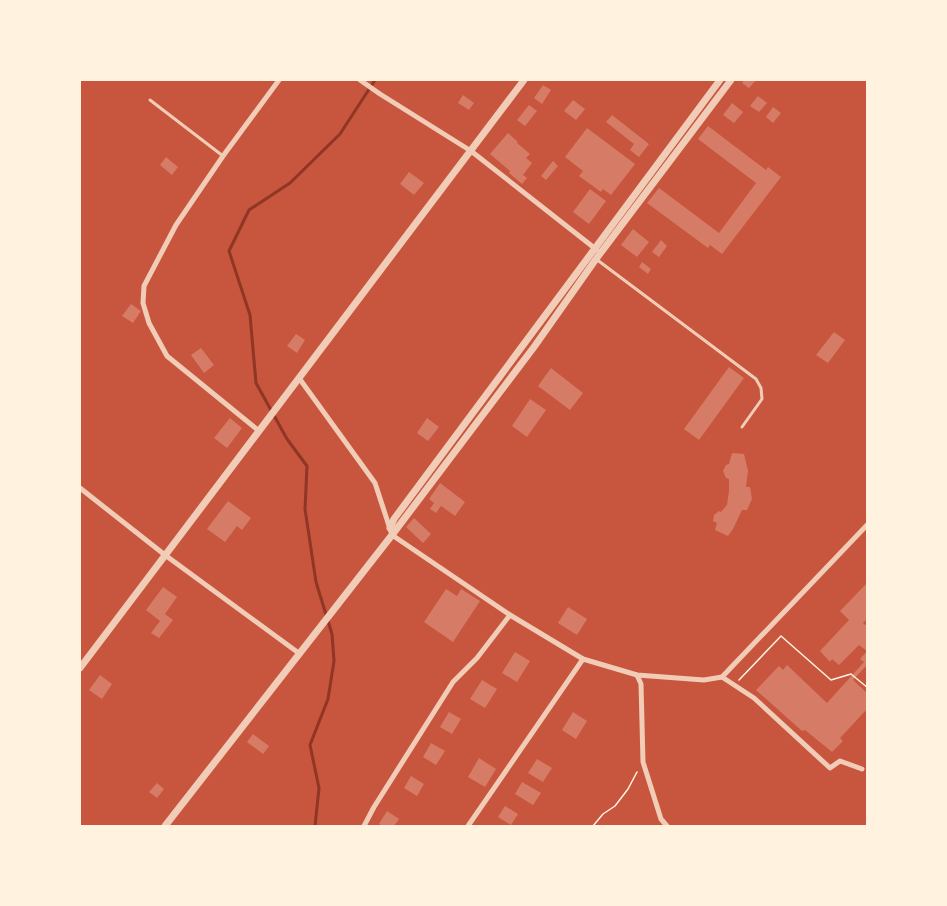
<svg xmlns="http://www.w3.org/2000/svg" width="947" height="906" viewBox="0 0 947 906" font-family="Arial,sans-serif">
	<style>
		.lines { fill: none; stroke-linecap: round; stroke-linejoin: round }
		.stream { stroke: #8f3625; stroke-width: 3 }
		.building { fill: #d67c66 }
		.path { stroke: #fff3e0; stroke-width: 1.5 }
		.service { stroke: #f1ccb7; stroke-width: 3 }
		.minor { stroke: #f1ccb7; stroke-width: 5 }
		.tertiary { stroke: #f1ccb7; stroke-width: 7 }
	</style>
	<rect width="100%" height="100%" fill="#c8553d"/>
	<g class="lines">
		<!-- stream -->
		<polyline class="stream" points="315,826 319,788 310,745 328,699 334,661 332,634 316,582 305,509 307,466 287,439 256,383 250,315 229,251 249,210 290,183 340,134 375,80"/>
	</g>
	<!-- building -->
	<g class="building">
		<polygon points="744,80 756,80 749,88 742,83"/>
		<polygon points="543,85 551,90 542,104 534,98"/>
		<polygon points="463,95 474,103 469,110 458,103"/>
		<polygon points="758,96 767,103 759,112 750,106"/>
		<polygon points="573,100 585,109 576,120 564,111"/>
		<polygon points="732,103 743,112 734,123 723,115"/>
		<polygon points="529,105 537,111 525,126 517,120"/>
		<polygon points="773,107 781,113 773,123 766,117"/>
		<polygon points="612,115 649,144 639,157 630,150 634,144 606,122"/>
		<polygon points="708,126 766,170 768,167 781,177 722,254 710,245 708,248 647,203 659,188 719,233 756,183 698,139"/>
		<polygon points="587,128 635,164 611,195 603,189 601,192 579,176 583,171 565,157"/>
		<polygon points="508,133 518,142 517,143 530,154 526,158 532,163 523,175 527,178 522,184 509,173 510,171 490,154"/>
		<polygon points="166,157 178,167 172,175 160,165"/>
		<polygon points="553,161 558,166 546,180 541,176"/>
		<polygon points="409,172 424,183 414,195 400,184"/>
		<polygon points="590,189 606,201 589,224 573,212"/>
		<polygon points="633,229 649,242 637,257 621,245"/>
		<polygon points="661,240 667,246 659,257 652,252"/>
		<polygon points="642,262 651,269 648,274 639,267"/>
		<polygon points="131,304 141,311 133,323 122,316"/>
		<polygon points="834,332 845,340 828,363 816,355"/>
		<polygon points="296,334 305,340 297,353 287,346"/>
		<polygon points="201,348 214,365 204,373 191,355"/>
		<polygon points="729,367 744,378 699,440 684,429"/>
		<polygon points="551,368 583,393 570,410 538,386"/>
		<polygon points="530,399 546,410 527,437 512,426"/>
		<polygon points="230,418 242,428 227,448 214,438"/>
		<polygon points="427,418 439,427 428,441 417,433"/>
		<polygon points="732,453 744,454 748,471 746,487 750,487 752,499 747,510 742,510 733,529 728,536 715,530 717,523 713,521 714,515 719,511 721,512 727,505 729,491 729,479 726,478 723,471 726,465 729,464"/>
		<polygon points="440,483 465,502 455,516 441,506 436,513 430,509 434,503 429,499"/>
		<polygon points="228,501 251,518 242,530 237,526 225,542 207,529"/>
		<polygon points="414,518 431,534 423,543 406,527"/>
		<polygon points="868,582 868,618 863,623 868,627 868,664 853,680 868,694 868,708 840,738 843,741 832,752 805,730 802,731 756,690 779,666 783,670 787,665 827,703 864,662 860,659 867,651 859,645 839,665 832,659 830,662 820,651 849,620 840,611"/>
		<polygon points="163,587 177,597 165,614 173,620 159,638 151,633 160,621 146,610"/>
		<polygon points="446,589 457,596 461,589 480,601 453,642 424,622"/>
		<polygon points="568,607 587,619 577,635 558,623"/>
		<polygon points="515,652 530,661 517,682 502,673"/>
		<polygon points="100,675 112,684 102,699 89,690"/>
		<polygon points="482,680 497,689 485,708 470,699"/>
		<polygon points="449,712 461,719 452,734 440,727"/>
		<polygon points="573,712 587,721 576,739 562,730"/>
		<polygon points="253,734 269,746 263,754 247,742"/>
		<polygon points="431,743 445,751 436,765 423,757"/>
		<polygon points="479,758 496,769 485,787 468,777"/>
		<polygon points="537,759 552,768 543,782 528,773"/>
		<polygon points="411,776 424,784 417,796 404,788"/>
		<polygon points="522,782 541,793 533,805 515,794"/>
		<polygon points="157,783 164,789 157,798 149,792"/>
		<polygon points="505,806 518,814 511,825 498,817"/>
		<polygon points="387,811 399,819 394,826 383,826 379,824"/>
	</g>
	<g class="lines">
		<!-- path -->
		<g class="path">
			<polyline points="739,680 781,636 831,680 851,674 868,688"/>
			<polyline points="593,826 603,814 615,806 628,789 637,772"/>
		</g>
		<!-- service -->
		<g class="service">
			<polyline points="150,100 223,156"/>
			<polyline points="596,259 756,379 761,388 762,399 742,427"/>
		</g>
		<!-- minor -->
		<g class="minor">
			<polyline points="360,80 380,94 471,151 597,250"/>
			<polyline points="299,378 375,483 392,535 510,615 583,659 637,675 704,680 722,677 754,698 830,768 840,761 862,769"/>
			<polyline points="259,431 167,356 149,323 143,303 144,286 176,225 223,156 279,80"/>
			<polyline points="80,488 165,555 300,654"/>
			<polyline points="637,675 641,684 643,762 661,819 667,826"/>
			<polyline points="722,677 868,524"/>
			<polyline points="364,826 374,807 453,682 477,658 510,615"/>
			<polyline points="468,826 583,659"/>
		</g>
		<!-- tertiary -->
		<g class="tertiary">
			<polyline points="390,528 394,519 720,80"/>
			<polyline points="80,668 524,80"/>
			<polyline points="165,826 392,535 534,347 596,259 731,80"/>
		</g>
	</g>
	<!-- border -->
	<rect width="947" height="906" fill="none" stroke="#fff3e0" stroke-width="162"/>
</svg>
